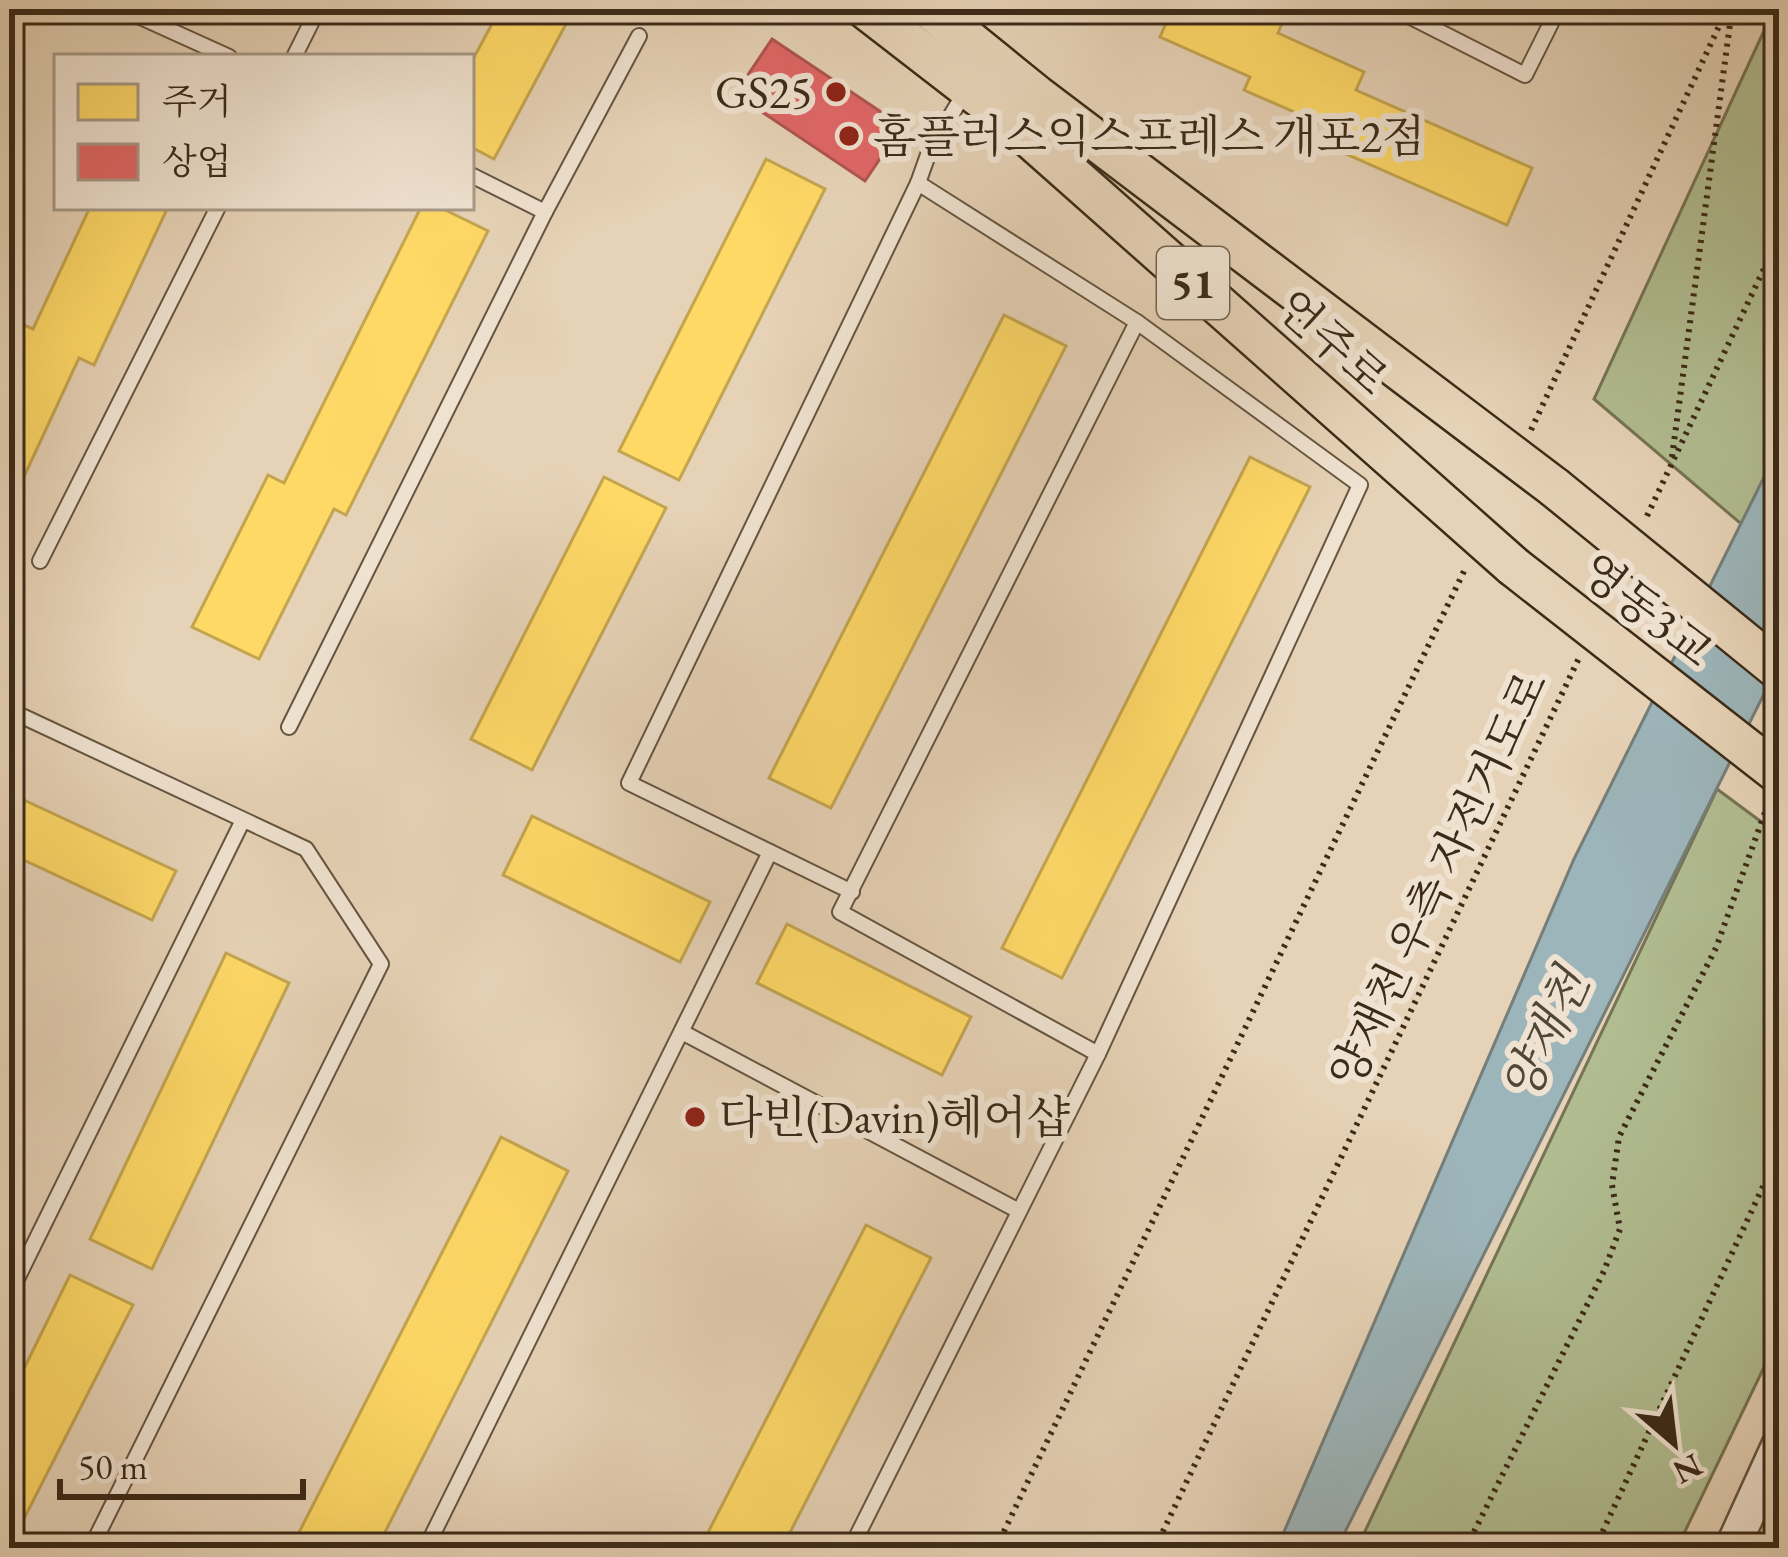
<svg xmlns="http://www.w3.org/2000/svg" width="1788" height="1557" viewBox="0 0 1788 1557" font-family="'EB Garamond','Noto Serif KR',serif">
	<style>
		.green { fill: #b1bd91; stroke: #767454; stroke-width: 3 }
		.water { fill: #9cb5ba; stroke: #767e79; stroke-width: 3 }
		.homes { fill: #ffd966; stroke: #c4a54f; stroke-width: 3 }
		.shops { fill: #e06666; stroke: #af544f; stroke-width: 3 }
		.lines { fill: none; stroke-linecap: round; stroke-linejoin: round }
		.service-casing { stroke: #665540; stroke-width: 18 }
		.tertiary-casing { stroke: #665540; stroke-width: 38 }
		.primary-casing { stroke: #3c2b18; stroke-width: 44 }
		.path { stroke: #3c2b18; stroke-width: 6; stroke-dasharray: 3 6; stroke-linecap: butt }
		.service { stroke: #efe2d0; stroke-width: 14 }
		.tertiary { stroke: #efe2d0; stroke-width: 33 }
		.primary { stroke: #e6d2b6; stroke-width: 39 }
		.primary-bridge-casing { stroke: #3c2b18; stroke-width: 44; stroke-linecap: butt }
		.primary-bridge { stroke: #e6d2b6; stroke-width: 39 }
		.poi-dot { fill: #8f2418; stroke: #efe2d0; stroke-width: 4.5 }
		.labels { text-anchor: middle; stroke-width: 12; stroke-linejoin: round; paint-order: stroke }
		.shield { fill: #efe2d0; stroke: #72624f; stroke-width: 3 }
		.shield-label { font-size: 42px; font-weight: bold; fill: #3c2b18 }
		.poi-label { font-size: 45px; fill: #3c2b18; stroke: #efe2d0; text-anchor: start }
		.street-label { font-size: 45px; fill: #3c2b18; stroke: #efe2d0 }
		.water-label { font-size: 48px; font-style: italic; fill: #4f4738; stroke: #efe2d0 }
	</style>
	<rect width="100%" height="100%" fill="#e6d2b6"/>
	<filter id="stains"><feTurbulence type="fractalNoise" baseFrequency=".00167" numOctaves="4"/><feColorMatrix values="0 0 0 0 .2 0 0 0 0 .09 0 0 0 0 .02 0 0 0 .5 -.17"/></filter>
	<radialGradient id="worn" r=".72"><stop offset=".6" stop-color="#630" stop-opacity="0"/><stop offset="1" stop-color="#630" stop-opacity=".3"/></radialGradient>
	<!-- green -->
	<g class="green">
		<polygon points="1774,9 1779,9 1779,556 1594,399"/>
		<polygon points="1717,789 1779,835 1779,1336 1677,1548 1357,1548"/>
	</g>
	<!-- water -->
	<polygon class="water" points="1779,447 1779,664 1337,1548 1277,1548 1574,859"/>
	<!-- homes -->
	<g class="homes">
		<polygon points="500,9 574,9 494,159 471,147 471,63"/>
		<polygon points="1172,9 1261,9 1284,19 1278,33 1364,72 1356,90 1532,168 1507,225 1328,146 1335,130 1244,90 1250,77 1160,37"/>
		<polygon points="766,159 825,189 679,480 619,451"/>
		<polygon points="90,207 168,207 94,365 79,358 16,494 9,491 9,344 19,323 33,329"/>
		<polygon points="421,207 439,207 488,231 346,515 334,509 259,659 192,627 268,475 284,483"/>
		<polygon points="1004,315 1066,346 831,808 769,778"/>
		<polygon points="1250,457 1310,487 1062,978 1002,948"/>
		<polygon points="604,477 666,508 532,770 471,739"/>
		<polygon points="9,793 176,871 152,920 9,853"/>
		<polygon points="532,816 710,902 680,962 503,875"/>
		<polygon points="787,924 971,1017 942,1075 757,983"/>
		<polygon points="226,953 289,983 152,1269 90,1239"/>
		<polygon points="501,1137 568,1171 377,1548 291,1548"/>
		<polygon points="866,1225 931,1258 782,1548 700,1548"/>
		<polygon points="70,1275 133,1305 9,1548 9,1399"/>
	</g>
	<!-- shops -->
	<polygon class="shops" points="772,39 902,126 865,181 735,94"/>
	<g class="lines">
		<!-- service casing -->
		<g class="service-casing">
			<g id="service">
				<polyline points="123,9 229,57"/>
				<polyline points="1395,9 1525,75 1558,9"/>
				<polyline points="9,30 20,9"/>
				<polyline points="967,35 983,9"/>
				<polyline points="294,57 318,9"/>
				<polyline points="471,175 545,212"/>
				<polyline points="40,561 218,207"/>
				<polyline points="9,710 306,849 381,964 91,1548"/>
				<polyline points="289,727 545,212 639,36"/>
				<polyline points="852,892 629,783 918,183"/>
				<polyline points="682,1032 1017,1210"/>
				<polyline points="1098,1054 840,912 1137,322"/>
				<polyline points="9,1295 243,820"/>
				<polyline points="426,1548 770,852"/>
				<polyline points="851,1548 1098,1054 1360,485 1137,322 918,183 929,152 965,92"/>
			</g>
		</g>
		<!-- tertiary casing -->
		<g class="tertiary-casing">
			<polyline id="tertiary" points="1732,1548 1779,1445"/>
		</g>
		<!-- primary casing -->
		<g class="primary-casing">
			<g id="primary">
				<polyline points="866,9 1012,122 1513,566"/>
				<polyline points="930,9 1036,95 1554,487"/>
			</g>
		</g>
		<!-- path -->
		<g class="path">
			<polyline points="1531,430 1727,9"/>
			<polyline points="1672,457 1732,9"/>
			<polyline points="1647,516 1779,237"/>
			<polyline points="996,1548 1466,567"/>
			<polyline points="1155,1548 1579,658"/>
			<polyline points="1466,1548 1604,1271 1620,1229 1612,1185 1619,1137 1716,948 1768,804"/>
			<polyline points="1595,1548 1779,1152"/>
		</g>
		<!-- service -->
		<use href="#service" class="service"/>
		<!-- tertiary -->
		<use href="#tertiary" class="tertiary"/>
		<!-- primary -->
		<use href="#primary" class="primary"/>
		<!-- primary-bridge casing -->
		<g class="primary-bridge-casing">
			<g id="primary-bridge">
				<polyline points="1554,487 1779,670"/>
				<polyline points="1513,566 1779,774"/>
			</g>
		</g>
		<!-- primary-bridge -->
		<use href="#primary-bridge" class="primary-bridge"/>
	</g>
	<!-- markers -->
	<g class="poi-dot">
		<circle cx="836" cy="92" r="12"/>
		<circle cx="849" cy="136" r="12"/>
		<circle cx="695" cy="1117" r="12"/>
	</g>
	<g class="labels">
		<!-- shield labels -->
		<rect class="shield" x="1157" y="247" width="72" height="72" rx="9"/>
		<g class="shield-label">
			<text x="1193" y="298">51</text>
		</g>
		<!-- poi labels -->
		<g class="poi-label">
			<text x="812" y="108" text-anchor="end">GS25</text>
			<text x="873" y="152">홈플러스익스프레스 개포2점</text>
			<text x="719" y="1133">다빈(Davin)헤어샵</text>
		</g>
		<!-- street labels -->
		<g class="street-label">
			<text transform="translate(1333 342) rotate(42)" y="16">언주로</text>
			<text transform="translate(1647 610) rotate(38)" y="16">영동3교</text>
			<text transform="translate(1438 879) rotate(-65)" y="16">양재천 우측 자전거도로</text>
		</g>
		<!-- water labels -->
		<g class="water-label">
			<text transform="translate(1545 1035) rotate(-65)" y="17">양재천</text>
		</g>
	</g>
	<!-- margin -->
	<rect width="1788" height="1557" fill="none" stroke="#e6d2b6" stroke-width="48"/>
	<rect x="12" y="12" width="1764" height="1533" fill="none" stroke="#3c2b18" stroke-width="6"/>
	<rect x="24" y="24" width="1740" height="1509" fill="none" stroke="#3c2b18" stroke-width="3"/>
	<!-- legend -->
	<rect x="54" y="54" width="420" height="156" fill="#efe2d0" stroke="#a79986" stroke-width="3"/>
	<rect x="78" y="84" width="60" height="36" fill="#ffd966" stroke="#a79986" stroke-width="3"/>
	<text x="162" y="114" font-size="36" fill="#3c2b18">주거</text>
	<rect x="78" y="144" width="60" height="36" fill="#e06666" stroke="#a79986" stroke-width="3"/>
	<text x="162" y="174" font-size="36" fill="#3c2b18">상업</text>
	<!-- north arrow -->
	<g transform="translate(1674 1443) rotate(152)" stroke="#efe2d0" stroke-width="9" paint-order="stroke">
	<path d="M0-9L21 45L0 30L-21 45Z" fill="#3c2b18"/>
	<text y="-18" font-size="33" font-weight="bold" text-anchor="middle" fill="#3c2b18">N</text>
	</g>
	<!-- scale -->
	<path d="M60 1479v18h243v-18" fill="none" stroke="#3c2b18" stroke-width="6"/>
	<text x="78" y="1479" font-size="36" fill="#3c2b18" stroke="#efe2d0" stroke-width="9" paint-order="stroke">50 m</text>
	<rect width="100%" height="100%" filter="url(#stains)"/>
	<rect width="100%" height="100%" fill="url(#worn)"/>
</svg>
